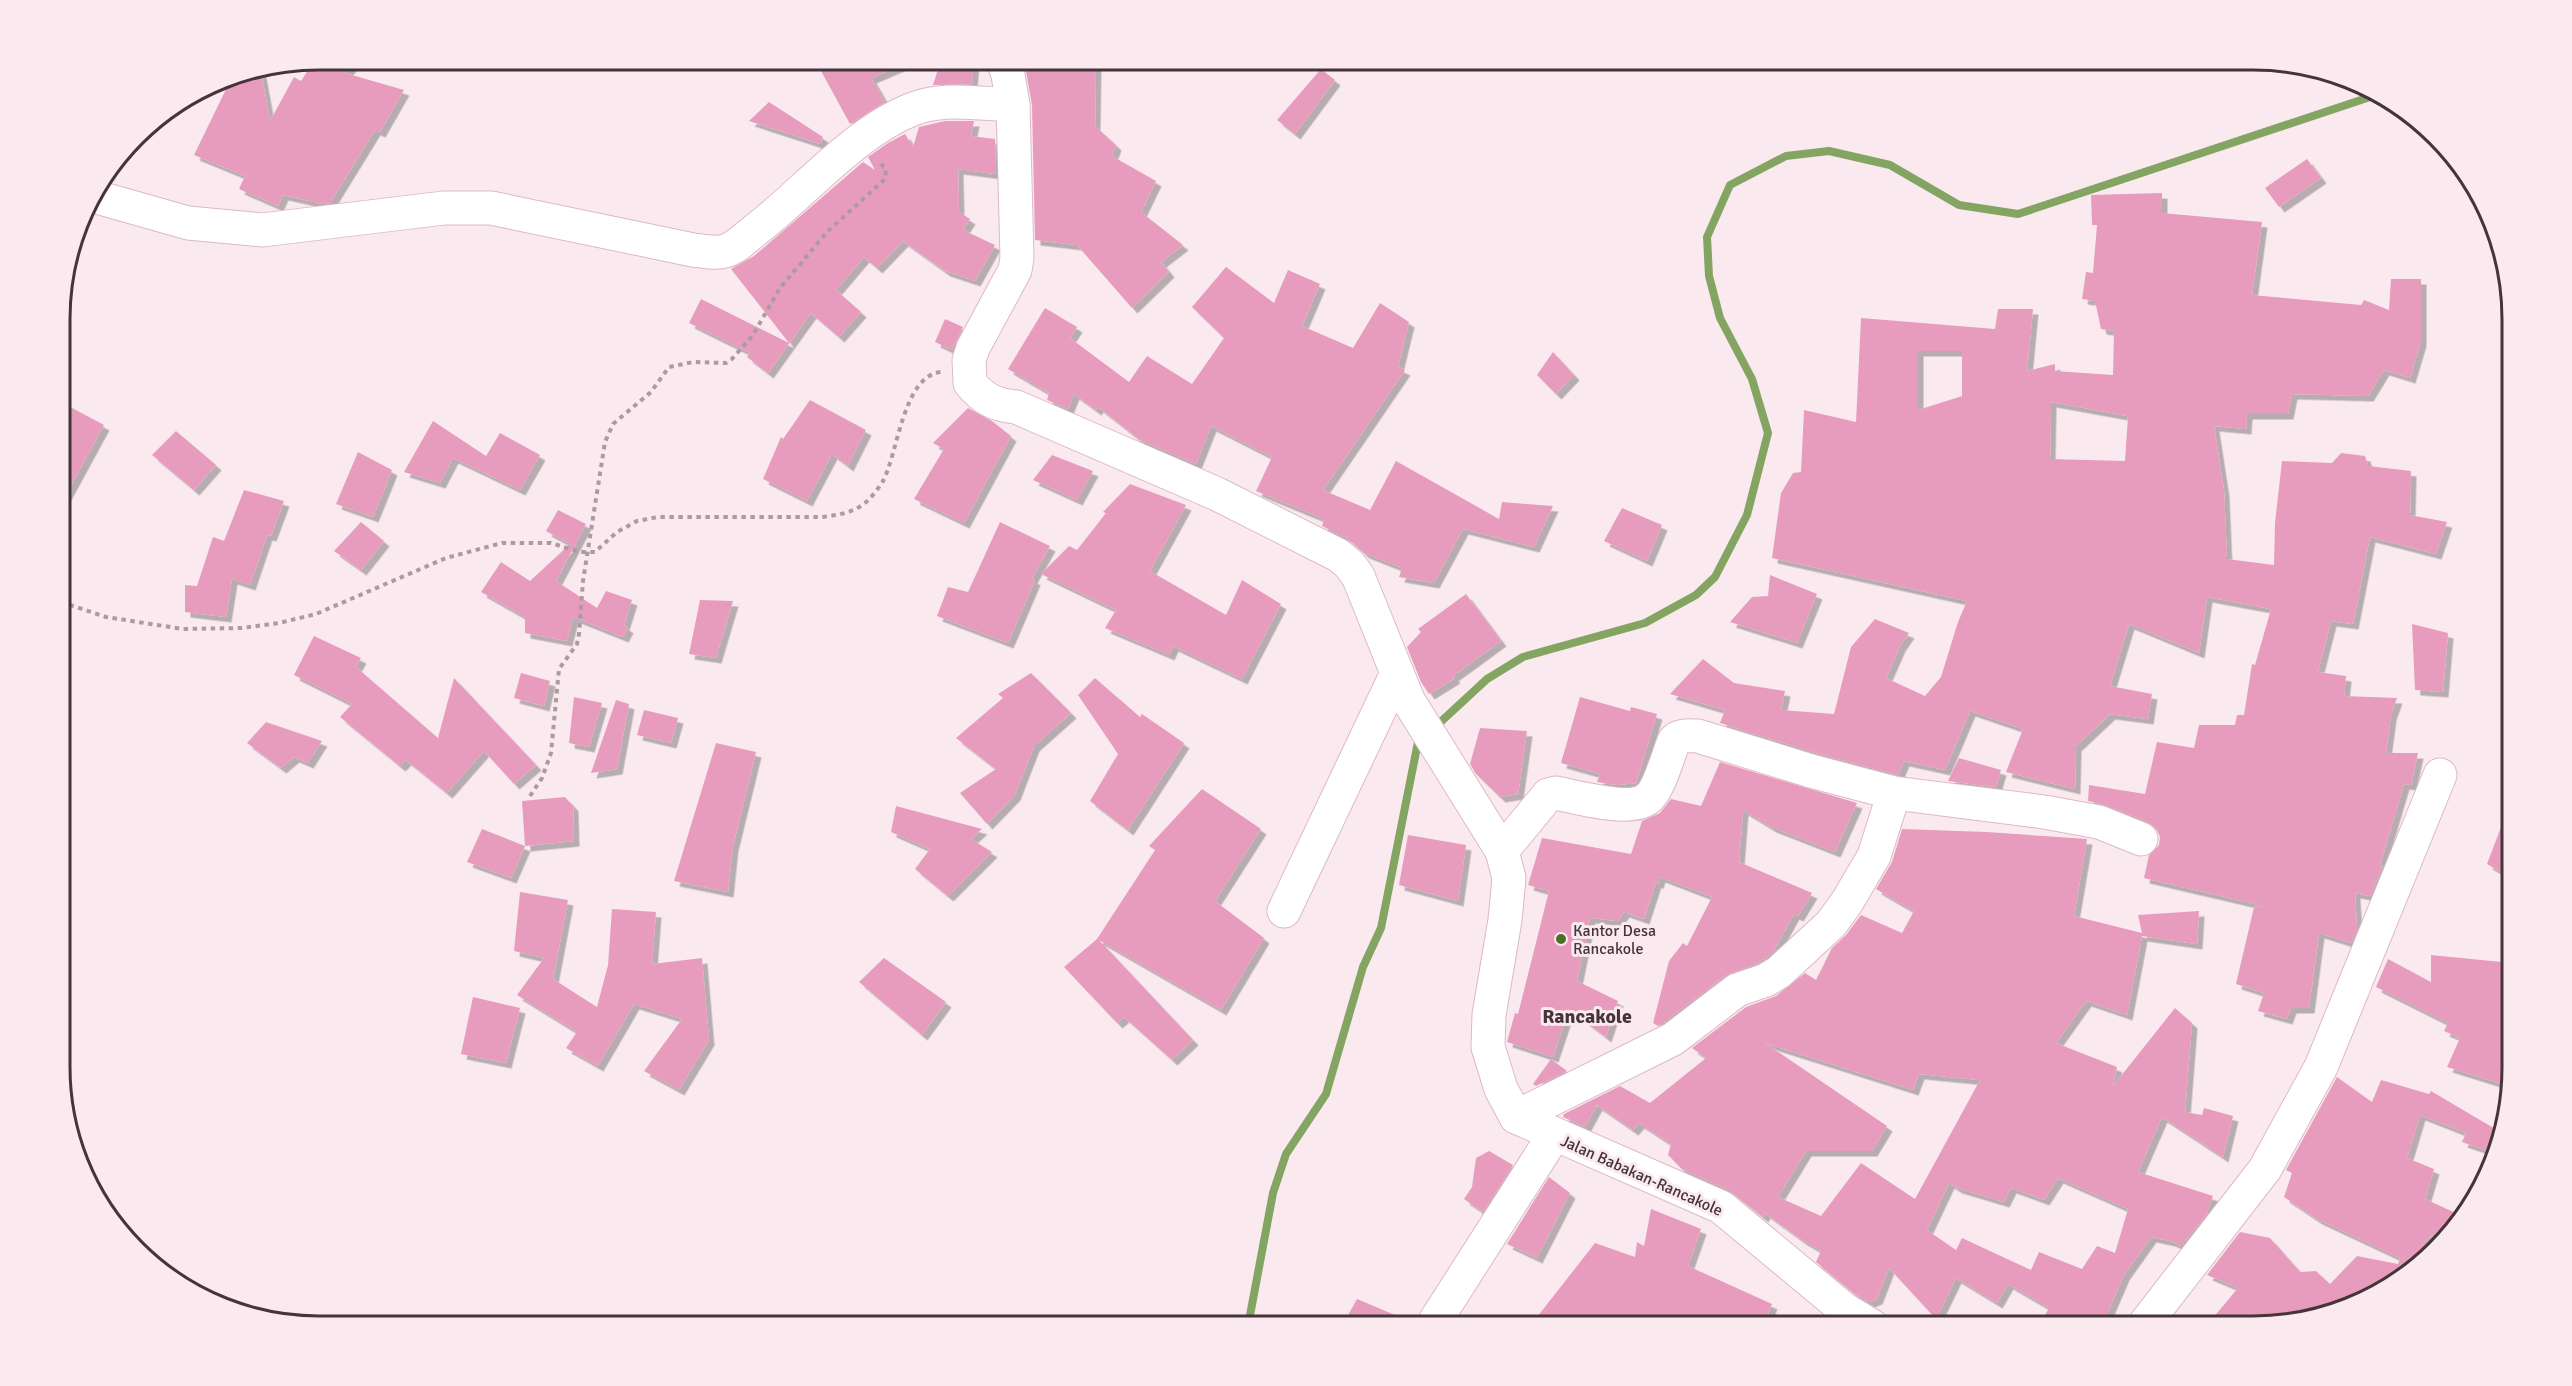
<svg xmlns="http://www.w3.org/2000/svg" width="2572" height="1386" viewBox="0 0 2572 1386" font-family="Signika,sans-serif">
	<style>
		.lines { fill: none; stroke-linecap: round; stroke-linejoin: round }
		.stream { stroke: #84a562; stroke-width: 8 }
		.building { fill: #e89cbd; fill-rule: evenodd; filter: url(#shadow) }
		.minor-casing { stroke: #ddb8c7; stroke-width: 35 }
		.path { stroke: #ab9ba1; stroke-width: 4; stroke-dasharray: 4.5 4.5; stroke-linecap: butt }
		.minor { stroke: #fff; stroke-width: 33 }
		.poi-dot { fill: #4d6e25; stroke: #faeaf0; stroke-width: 2 }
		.labels { text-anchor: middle; stroke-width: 6; stroke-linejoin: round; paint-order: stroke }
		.poi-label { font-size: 16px; fill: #45353b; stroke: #faeaf0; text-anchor: start }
		.street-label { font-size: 16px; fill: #45353b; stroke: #faeaf0 }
		.quarter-label { font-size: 20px; font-weight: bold; fill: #45353b; stroke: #faeaf0 }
		.rim { fill: none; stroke: #45353b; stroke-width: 3 }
	</style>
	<defs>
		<filter id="shadow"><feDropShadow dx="5.5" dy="5.5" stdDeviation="0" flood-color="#0004"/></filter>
	</defs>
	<rect width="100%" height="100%" fill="#faeaf0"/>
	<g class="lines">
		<!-- stream -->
		<g class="stream">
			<polyline points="1433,729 1487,679 1523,657 1645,623 1696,595 1715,577 1747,515 1768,433 1752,379 1720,318 1709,276 1707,237 1730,185 1786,156 1829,151 1890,165 1959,205 2018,214 2379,94"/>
			<polyline points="1248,1326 1273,1193 1286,1154 1326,1094 1363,967 1381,928 1418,742 1424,737"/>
		</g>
	</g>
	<!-- building -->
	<g class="building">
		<polygon points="320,60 356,60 345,73 404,90 380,132 375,130 330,203 323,204 283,195 278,206 239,189 245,176 194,155 232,77 261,72 270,121 294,77 301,81 314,61"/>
		<polygon points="815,60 913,60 871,78 885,102 850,124"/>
		<polygon points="941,60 974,60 972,84 933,85"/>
		<polygon points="1024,60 1096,60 1095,126 1116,145 1112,156 1156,181 1141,212 1183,245 1161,262 1169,272 1132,308 1077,245 1035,240 1032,105"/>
		<polygon points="1321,69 1335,80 1295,134 1277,120"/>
		<polygon points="769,102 823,137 820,144 749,121"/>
		<polygon points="945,121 974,121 971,136 995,139 996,174 958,169 959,212 970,219 963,230 995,245 975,281 945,271 903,241 877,268 864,257 836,290 861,312 839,337 811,313 768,373 747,357 750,353 689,323 701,299 789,343 731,269 754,256 863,162 875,170 868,157 888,143 905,134 913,147 919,127"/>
		<polygon points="2307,159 2321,178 2279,207 2265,188"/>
		<path d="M 2162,193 L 2162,213 L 2262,222 L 2252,295 L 2361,305 L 2364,300 L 2389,310 L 2391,279 L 2421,279 L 2421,341 L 2410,378 L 2384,370 L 2368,396 L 2292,394 L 2288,414 L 2247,414 L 2246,429 L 2214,426 L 2224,491 L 2227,559 L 2274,565 L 2275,523 L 2282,461 L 2332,463 L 2341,453 L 2365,456 L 2368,466 L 2411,471 L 2410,515 L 2447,522 L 2436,554 L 2370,537 L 2353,624 L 2331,621 L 2318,672 L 2346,676 L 2344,696 L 2397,698 L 2391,715 L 2386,753 L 2418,753 L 2411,785 L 2404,784 L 2380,865 L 2383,865 L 2370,896 L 2355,893 L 2357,930 L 2351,943 L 2319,933 L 2309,1008 L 2291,1008 L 2287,1019 L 2258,1011 L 2264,993 L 2236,984 L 2254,907 L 2264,906 L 2144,878 L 2149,855 L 2159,845 L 2160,837 L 2156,828 L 2148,822 L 2106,805 L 2088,801 L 2089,785 L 2145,794 L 2157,742 L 2194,748 L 2199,725 L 2235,725 L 2237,715 L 2244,715 L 2252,664 L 2255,665 L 2271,609 L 2207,597 L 2199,653 L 2129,624 L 2110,686 L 2152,694 L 2148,719 L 2110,714 L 2076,746 L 2075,789 L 2006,772 L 2023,729 L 1970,711 L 1945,770 L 1904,761 L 1898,775 L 1816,753 L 1720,723 L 1725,710 L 1670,694 L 1703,659 L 1734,683 L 1785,691 L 1781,710 L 1834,714 L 1851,647 L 1875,619 L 1909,633 L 1900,646 L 1886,678 L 1925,696 L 1941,677 L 1958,622 L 1967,601 L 1772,558 L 1781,493 L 1793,473 L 1801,472 L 1804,410 L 1856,422 L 1861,318 L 1995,329 L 1998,309 L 2033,309 L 2027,371 L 2055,364 L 2055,371 L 2113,375 L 2114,331 L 2101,329 L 2095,301 L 2082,299 L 2086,272 L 2093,273 L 2097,225 L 2092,225 L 2091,195 ZM 1918,351 L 1962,351 L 1962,396 L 1918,410 ZM 2051,402 L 2128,416 L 2125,461 L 2050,459 Z"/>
		<polygon points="1226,267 1274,303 1288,270 1320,284 1302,326 1353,348 1380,303 1409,322 1398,367 1405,370 1323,490 1370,510 1396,461 1499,519 1502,502 1553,506 1534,547 1463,529 1434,583 1399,577 1402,568 1364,553 1347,538 1322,526 1324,519 1256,491 1272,457 1211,426 1196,464 1140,440 1098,407 1096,410 1074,394 1068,409 1047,400 1049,393 1008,369 1045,308 1077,327 1070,338 1129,382 1147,356 1192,384 1224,338 1192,307"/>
		<polygon points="945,319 963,327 952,350 935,342"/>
		<polygon points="1553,352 1574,375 1556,394 1537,375"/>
		<polygon points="810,400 866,430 848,466 832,454 807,501 763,479 781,437 783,439"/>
		<polygon points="61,402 104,425 61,504"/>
		<polygon points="968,408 992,421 1011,436 964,523 914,499 944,449 933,443"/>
		<polygon points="433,421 486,456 500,433 540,455 520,490 453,458 440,483 404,472"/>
		<polygon points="176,431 216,465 194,490 152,455"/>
		<polygon points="358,452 392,470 373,517 336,504"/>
		<polygon points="1052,455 1093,471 1077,500 1033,480"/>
		<polygon points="1130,484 1186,505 1150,571 1226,615 1242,580 1281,604 1242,679 1173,646 1169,655 1105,628 1116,610 1041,574 1069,546 1077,550 1106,513 1103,512"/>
		<polygon points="244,490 284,501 271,536 267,535 250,585 232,579 226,617 185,612 185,585 197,586 213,537 224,541"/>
		<polygon points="1622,508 1662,525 1647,561 1604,541"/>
		<polygon points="558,510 586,524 556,581 597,608 606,591 632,600 624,625 628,628 623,637 573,617 567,641 525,633 525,617 481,592 501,562 530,581 570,544 546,531"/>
		<polygon points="361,522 384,541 361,570 334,551"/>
		<polygon points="1000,522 1050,546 1032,578 1035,580 1008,643 937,616 948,587 968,592"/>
		<polygon points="1770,575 1817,594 1797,643 1730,622 1752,597 1768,596"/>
		<polygon points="1466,594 1501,641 1453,676 1455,678 1429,694 1421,682 1407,647 1421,632 1418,629"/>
		<polygon points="700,600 733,601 716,658 689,654"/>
		<polygon points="2412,624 2448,633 2443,692 2415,690"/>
		<polygon points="314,636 361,658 356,667 438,738 454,678 536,765 514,784 484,751 447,793 406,760 400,766 340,717 352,704 294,675"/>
		<polygon points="521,673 550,681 544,706 514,698"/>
		<polygon points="1031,673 1071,713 1034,746 1015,795 987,824 960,793 996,769 956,738 1003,698 998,694"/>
		<polygon points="1095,678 1140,717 1142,714 1184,743 1128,830 1090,801 1118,754 1078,695"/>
		<polygon points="574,697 602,703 589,747 569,743"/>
		<polygon points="1580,697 1630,711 1631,707 1657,714 1636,783 1617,785 1597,782 1600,774 1561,763"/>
		<polygon points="616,700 629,704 617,769 591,773"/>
		<polygon points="644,710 678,718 671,743 637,735"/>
		<polygon points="266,722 322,741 308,763 294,757 281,768 247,743"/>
		<polygon points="1480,728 1527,731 1518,794 1500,797 1476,774 1470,764"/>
		<polygon points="716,743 756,752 733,846 728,892 674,881"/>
		<polygon points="1959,758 2001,770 1996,787 1948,781"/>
		<polygon points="1720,762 1857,803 1835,852 1771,827 1743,810 1739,862 1812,893 1798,916 1794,914 1773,952 1758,963 1726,975 1663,1023 1658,1026 1653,1023 1669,961 1683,943 1687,946 1712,897 1660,877 1658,884 1656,882 1644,919 1624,912 1618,921 1590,918 1577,981 1618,1001 1606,1037 1569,1009 1553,1057 1507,1042 1515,1013 1518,1014 1549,891 1528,885 1542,838 1631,854 1642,821 1660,813 1671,799 1701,806"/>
		<polygon points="1202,789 1261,829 1215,901 1264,938 1221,1010 1099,940 1193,1040 1172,1060 1124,1017 1117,1023 1064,967 1097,939 1155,850 1149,846"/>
		<polygon points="565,797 573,806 574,841 525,846 522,801"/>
		<polygon points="896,806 982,829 971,839 992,852 948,896 915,869 930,849 891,832"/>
		<polygon points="2509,806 2511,806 2511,878 2487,864"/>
		<polygon points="482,829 525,846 511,878 467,862"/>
		<path d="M 1902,829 L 1987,832 L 2087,839 L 2074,916 L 2142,933 L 2138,915 L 2199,911 L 2197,944 L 2142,936 L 2127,1015 L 2086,1001 L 2056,1043 L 2117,1067 L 2113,1086 L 2175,1008 L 2192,1023 L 2185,1112 L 2202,1115 L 2204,1108 L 2233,1116 L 2223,1157 L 2162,1117 L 2138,1172 L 2213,1196 L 2206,1215 L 2181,1246 L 2170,1241 L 2151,1237 L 2124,1275 L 2102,1326 L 2085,1326 L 2071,1320 L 2063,1325 L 2044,1317 L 2049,1308 L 2008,1284 L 1997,1303 L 1956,1278 L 1936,1319 L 1889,1268 L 1877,1299 L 1869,1302 L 1855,1294 L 1816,1262 L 1821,1251 L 1802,1240 L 1765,1213 L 1763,1217 L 1729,1190 L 1682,1169 L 1668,1155 L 1671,1144 L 1639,1123 L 1633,1130 L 1597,1105 L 1585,1127 L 1563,1117 L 1564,1114 L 1620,1086 L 1650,1103 L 1706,1058 L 1692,1048 L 1746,1007 L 1776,996 L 1805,973 L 1816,980 L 1832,948 L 1846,935 L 1861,915 L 1902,933 L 1914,911 L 1876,889 L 1892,862 ZM 1765,1043 L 1913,1090 L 1919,1074 L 1980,1080 L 1915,1199 L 1861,1163 L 1821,1216 L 1778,1197 L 1806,1151 L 1872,1151 L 1887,1126 ZM 2058,1178 L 2128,1209 L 2115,1253 L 2097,1246 L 2082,1269 L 2039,1252 L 2031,1270 L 1962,1238 L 1956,1250 L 1927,1230 L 1949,1183 L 1957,1188 L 2004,1202 L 2011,1188 L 2044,1200 Z"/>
		<polygon points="1408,835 1466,845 1458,901 1399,885"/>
		<polygon points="520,892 568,900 553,979 597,1007 608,965 612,909 656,912 652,964 702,958 709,1040 679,1090 644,1071 682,1019 634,1004 598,1066 566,1048 577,1032 517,995 544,958 514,951"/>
		<polygon points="2431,955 2512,963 2512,1067 2508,1086 2447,1067 2460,1038 2444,1031 2448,1023 2376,987 2388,959 2431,982"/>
		<polygon points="884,958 946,1002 922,1035 859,982"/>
		<polygon points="473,997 520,1008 506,1063 461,1054"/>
		<polygon points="1551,1059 1567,1071 1536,1086 1533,1084"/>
		<polygon points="2337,1077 2372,1102 2381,1080 2429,1094 2431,1091 2497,1130 2494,1143 2491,1142 2488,1151 2462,1142 2466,1133 2420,1115 2407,1158 2434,1169 2425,1199 2458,1214 2422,1244 2434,1250 2396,1282 2391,1285 2392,1281 2387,1287 2336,1312 2269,1325 2207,1325 2238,1288 2207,1275 2240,1232 2270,1238 2300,1272 2316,1271 2330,1284 2357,1256 2398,1264 2400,1258 2317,1219 2284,1197 2292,1173 2286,1170"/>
		<polygon points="1489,1151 1513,1165 1483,1212 1464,1199 1472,1187 1476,1158"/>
		<polygon points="1549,1177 1570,1193 1537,1258 1507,1244"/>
		<polygon points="1651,1209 1701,1229 1688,1266 1772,1304 1763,1326 1530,1326 1595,1243 1635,1257 1637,1242 1644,1246"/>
		<polygon points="1357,1299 1414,1323 1413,1326 1342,1326"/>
	</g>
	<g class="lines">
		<!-- minor casing -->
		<g class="minor-casing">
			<g id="minor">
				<path d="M 1003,60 L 1008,75 L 1013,105 L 1017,258 L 1015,270 L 973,348 L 969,360 L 970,383 C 983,399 995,405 1016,407 L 1217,494 L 1338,555 L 1349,564 L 1358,576 L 1408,700 L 1502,851 L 1509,878 L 1505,920 L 1489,1015 L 1488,1047 L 1501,1089 L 1516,1117 L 1721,1207 L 1844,1309 L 1872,1326"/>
				<path d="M 93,196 L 188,223 L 262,230 L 444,208 L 491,208 L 693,250 C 703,251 715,254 725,251 C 737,248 748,235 758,228 C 807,190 862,124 922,106 C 950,98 984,104 1013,105"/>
				<path d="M 1502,851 L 1548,795 L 1556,793 C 1576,797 1630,812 1647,799 C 1659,791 1668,755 1674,741 C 1680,734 1690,736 1698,736 L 1811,771 L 1894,793 L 2044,812 L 2099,822 L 2141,839"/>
				<polyline points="1284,911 1397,673"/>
				<polyline points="1516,1117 1673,1039 1737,990 1766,980 1779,972 1831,924 1847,902 1874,856 1894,793"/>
				<polyline points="2144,1325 2265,1169 2321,1067 2440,775"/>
				<polyline points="1432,1326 1554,1135"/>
			</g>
		</g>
		<!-- path -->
		<g class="path">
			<path d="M 61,602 L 106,617 L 183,629 L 242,628 L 279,623 L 316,614 L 446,558 L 502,543 L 551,543 L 580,552 L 595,552 L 617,532 L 637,521 L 658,517 L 822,517 C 838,515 853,513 865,503 C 871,498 879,488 883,481 C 898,453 903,376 941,372"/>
			<polyline points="530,796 542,778 551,753 559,669 577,644 579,634 583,581 605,442 613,424 651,392 669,367 693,362 726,363 732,359 753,335 780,288 828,231 885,179 886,169 880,163"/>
		</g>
		<!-- minor -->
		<use href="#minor" class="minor"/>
	</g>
	<!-- markers -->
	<circle class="poi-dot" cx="1561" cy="939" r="6"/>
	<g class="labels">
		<!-- poi labels -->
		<g class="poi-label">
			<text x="1573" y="936">Kantor Desa<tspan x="1573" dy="18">Rancakole</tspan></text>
		</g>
		<!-- street labels -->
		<g class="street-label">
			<text transform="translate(1642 1175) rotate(24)" y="6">Jalan Babakan-Rancakole</text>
		</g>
		<!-- quarter labels -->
		<g class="quarter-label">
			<text x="1587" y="1023">Rancakole</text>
		</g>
	</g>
	<!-- crop -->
	<path d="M0 0H2572V1386H0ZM319 70H2253A249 249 0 0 1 2502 319V1067A249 249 0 0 1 2253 1316H319A249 249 0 0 1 70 1067V319A249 249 0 0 1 319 70Z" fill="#faeaf0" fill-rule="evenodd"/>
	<path class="rim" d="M319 70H2253A249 249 0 0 1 2502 319V1067A249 249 0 0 1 2253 1316H319A249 249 0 0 1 70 1067V319A249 249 0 0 1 319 70Z"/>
</svg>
